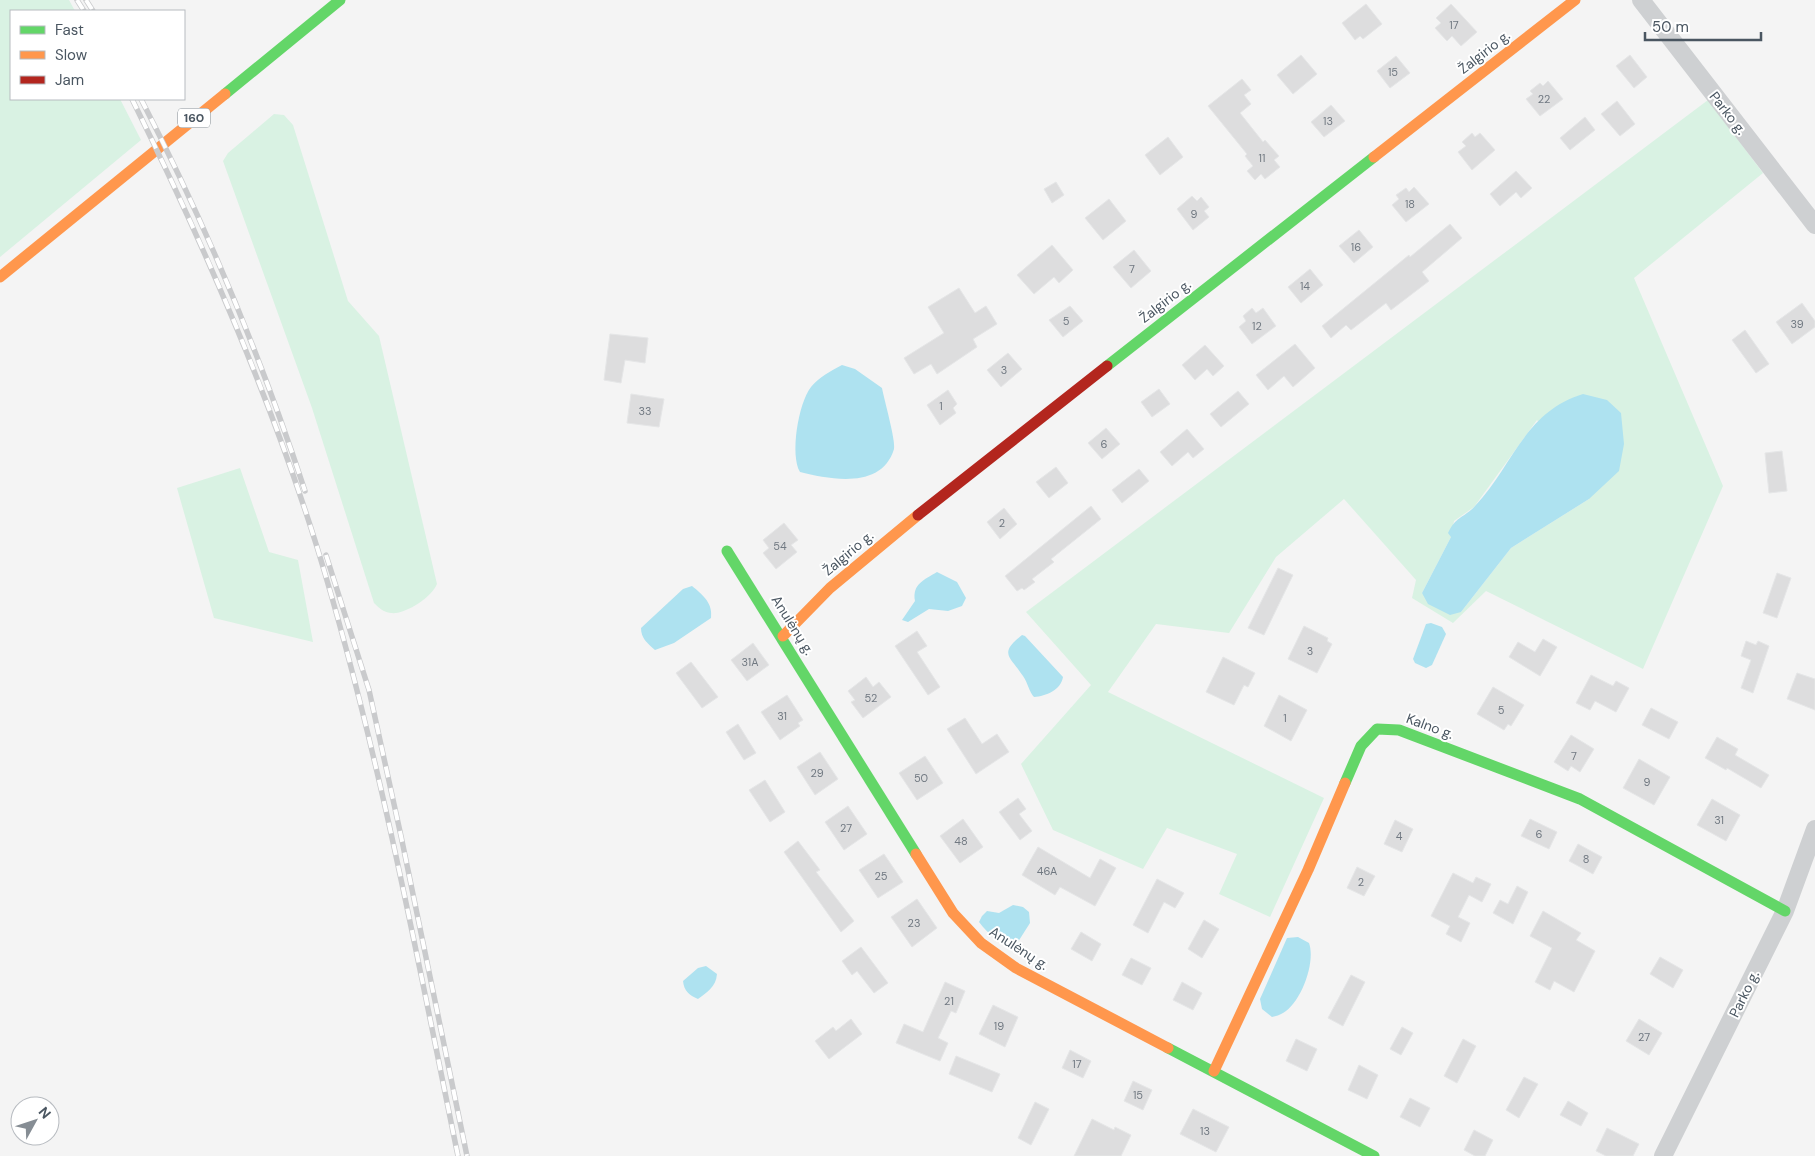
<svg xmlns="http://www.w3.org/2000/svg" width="1815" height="1156" viewBox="0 0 1815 1156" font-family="'DM Sans',sans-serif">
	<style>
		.green { fill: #d9f2e3; fill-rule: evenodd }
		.water { fill: #aee2f0 }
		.building { fill: #ddddde; stroke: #e5e6e7 }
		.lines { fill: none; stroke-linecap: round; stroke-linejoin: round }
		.street { stroke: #ced0d2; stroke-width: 18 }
		.fast { stroke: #63d668; stroke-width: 11 }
		.slow { stroke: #ff974d; stroke-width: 11 }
		.jam { stroke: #b3261e; stroke-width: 11 }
		.rail-casing { stroke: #c9cacc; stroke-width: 5.5 }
		.rail { stroke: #fff; stroke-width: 4; stroke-dasharray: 11; stroke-linecap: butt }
		.labels { text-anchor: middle; stroke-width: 4; stroke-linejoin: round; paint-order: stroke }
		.number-label { font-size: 11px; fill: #707881 }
		.shield { fill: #fff; stroke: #808990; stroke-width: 1 }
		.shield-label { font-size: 12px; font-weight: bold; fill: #4a5661 }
		.street-label { font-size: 14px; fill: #4a5661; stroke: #fff }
	</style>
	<rect width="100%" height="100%" fill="#f4f4f4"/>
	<!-- green -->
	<g class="green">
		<polygon points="0,0 69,0 75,11 11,11 11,99 120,99 141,140 0,257"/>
		<path d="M 1708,100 L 1763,173 L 1634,278 L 1723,486 L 1643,669 L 1486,591 L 1453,623 L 1412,598 L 1416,580 L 1344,499 L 1276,557 L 1229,633 L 1156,624 L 1108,692 L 1324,798 L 1270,917 L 1219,894 L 1237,854 L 1167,828 L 1143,869 L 1053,830 L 1021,764 L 1091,685 L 1026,612 ZM 1537,420 L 1589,499 L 1511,548 L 1461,612 L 1422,593 L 1451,537 L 1454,521 L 1474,507 Z"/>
		<path d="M 274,114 L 284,115 L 293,125 L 348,301 L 379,336 L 437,584 C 432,597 405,615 391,613 C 383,612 379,608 374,603 L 312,408 L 223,161 L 228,153 Z"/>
		<polygon points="240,468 269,552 298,560 313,642 214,618 177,488"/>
	</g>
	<!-- water -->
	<g class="water">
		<path d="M 842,365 L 855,369 L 882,388 C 884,399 896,441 894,449 C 882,489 832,480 800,472 C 790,455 798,404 811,387 C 819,377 831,371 842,365 Z"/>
		<path d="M 1583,394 L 1607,400 L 1621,413 L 1624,444 L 1619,471 L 1589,499 L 1511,548 L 1461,612 L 1450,615 L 1428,604 L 1422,593 L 1451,537 L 1448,533 C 1456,516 1464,518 1475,506 C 1513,466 1524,412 1583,394 Z"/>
		<path d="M 937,572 L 957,582 L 966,598 L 962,606 L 948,611 L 929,609 L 908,622 L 902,620 L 915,601 C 912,584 924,580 937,572 Z"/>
		<path d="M 692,586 C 703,595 713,603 711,618 L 674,643 L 655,650 C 647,643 641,638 641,628 L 683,589 Z"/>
		<polygon points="1431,623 1442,627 1446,634 1432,665 1426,668 1415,663 1413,659 1426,624"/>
		<path d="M 1022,635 L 1025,636 L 1063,677 C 1061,690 1046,696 1034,697 C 1029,692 1028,683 1023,676 C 1010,656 998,654 1022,635 Z"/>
		<path d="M 1013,905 L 1023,907 L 1029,912 L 1030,923 L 1016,945 C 1000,944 989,935 979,922 L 982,916 L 987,911 L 999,913 Z"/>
		<path d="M 1298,937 L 1309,943 C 1316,962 1301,1003 1283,1013 C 1280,1015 1276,1016 1272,1017 L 1262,1009 L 1260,999 L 1287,938 Z"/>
		<path d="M 706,966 L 717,974 C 716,987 707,992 698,999 C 689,995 684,991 683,981 L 698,968 Z"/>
	</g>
	<!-- building -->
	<g class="building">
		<polygon points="1366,4 1382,24 1363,39 1360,36 1355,40 1342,23"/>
		<polygon points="1451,4 1477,32 1461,46 1452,36 1447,41 1435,28 1441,23 1436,18"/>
		<polygon points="1301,55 1317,74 1293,94 1277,75"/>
		<polygon points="1630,55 1647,77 1634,88 1616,66"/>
		<polygon points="1396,56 1410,73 1390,88 1377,71"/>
		<polygon points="1242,79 1251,90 1244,95 1251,104 1240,113 1263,142 1265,140 1279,156 1274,160 1280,167 1265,179 1261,174 1255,180 1247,171 1253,166 1245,156 1247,154 1208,106"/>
		<polygon points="1548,81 1563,99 1540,116 1526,99 1533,94 1530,91 1540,83 1543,86"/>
		<polygon points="1617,101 1635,124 1620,136 1601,114"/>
		<polygon points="1331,105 1345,121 1324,137 1311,122"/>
		<polygon points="1585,117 1595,130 1570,150 1560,138"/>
		<polygon points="1472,133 1475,137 1480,133 1495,150 1472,170 1458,152 1466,146 1462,142"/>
		<polygon points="1168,137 1183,157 1160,175 1145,155"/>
		<polygon points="1516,171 1532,188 1521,198 1516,192 1500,206 1490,194"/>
		<polygon points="1056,182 1064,195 1052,203 1044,189"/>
		<polygon points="1414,187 1429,204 1406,222 1392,205 1399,199 1396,195 1406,188 1409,192"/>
		<polygon points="1192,196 1197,201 1201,197 1209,207 1204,211 1209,217 1193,230 1177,209"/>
		<polygon points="1109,199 1126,221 1103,240 1085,218"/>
		<polygon points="1450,224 1462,238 1422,272 1429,281 1391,310 1386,303 1351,330 1346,325 1331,338 1322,326 1409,255 1410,257"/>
		<polygon points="1359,230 1373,247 1354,263 1339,246"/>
		<polygon points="1052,245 1073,270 1059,283 1054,277 1034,294 1017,275"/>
		<polygon points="1134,250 1151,271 1131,288 1113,267"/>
		<polygon points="1310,269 1323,285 1301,303 1288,287"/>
		<polygon points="959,288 975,313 986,306 997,324 973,339 977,347 937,374 931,364 914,374 904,358 944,333 928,307"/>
		<polygon points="1802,303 1815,321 1815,327 1792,344 1776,322"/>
		<polygon points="1070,306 1083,321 1063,337 1049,320"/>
		<polygon points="1252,308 1256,313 1263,308 1276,326 1252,344 1239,327 1246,321 1243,316"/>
		<polygon points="1745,330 1769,364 1756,373 1732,340"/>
		<polygon points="610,334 648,338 645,363 625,360 621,383 604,380"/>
		<polygon points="1295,344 1315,368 1293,387 1284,376 1268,390 1256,375"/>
		<polygon points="1205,345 1224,366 1213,376 1207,369 1195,380 1182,365"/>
		<polygon points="1008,353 1022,369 1001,387 987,370"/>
		<polygon points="1159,389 1170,404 1152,417 1141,402"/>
		<polygon points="948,390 957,404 953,408 956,413 940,425 927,405"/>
		<polygon points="1238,391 1249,404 1221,427 1210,414"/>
		<polygon points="631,394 664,399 659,427 627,423"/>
		<polygon points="1106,428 1120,444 1102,459 1088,443"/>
		<polygon points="1187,429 1204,449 1193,458 1188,452 1172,466 1160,452"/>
		<polygon points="1782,451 1787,491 1769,493 1765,453"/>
		<polygon points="1056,467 1068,483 1049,498 1036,482"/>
		<polygon points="1139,469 1149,481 1122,503 1112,490"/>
		<polygon points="1091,506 1101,519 1051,559 1054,562 1032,579 1035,582 1024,590 1022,588 1017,591 1005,576"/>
		<polygon points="1004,508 1017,524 1000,539 987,522"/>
		<polygon points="784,523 798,540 791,545 797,552 776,569 763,553 769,548 763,540"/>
		<polygon points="1278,568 1293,575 1264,635 1248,628"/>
		<polygon points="1777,573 1791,578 1777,618 1763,613"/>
		<polygon points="1304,626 1328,638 1327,641 1332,644 1317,673 1288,659"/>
		<polygon points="917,631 927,646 917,652 940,687 928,695 895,646"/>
		<polygon points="1543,639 1557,647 1540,676 1509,657 1518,642 1535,652"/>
		<polygon points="1746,641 1756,645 1758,641 1769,646 1753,693 1741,688 1751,660 1741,656"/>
		<polygon points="753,643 769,665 747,681 731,660"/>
		<polygon points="1223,657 1255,673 1248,687 1244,685 1234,705 1206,692"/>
		<polygon points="691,662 718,697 702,708 676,673"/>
		<polygon points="1797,673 1815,679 1815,710 1787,699"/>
		<polygon points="1591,675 1613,686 1616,681 1629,688 1616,712 1595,701 1590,710 1576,703"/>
		<polygon points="866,677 873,687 879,682 891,697 863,718 851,702 855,700 848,691"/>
		<polygon points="1493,687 1524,705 1511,726 1508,724 1504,730 1477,714"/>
		<polygon points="787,695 803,720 798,723 800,726 780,740 761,712"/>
		<polygon points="1279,695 1307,710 1291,741 1264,726"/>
		<polygon points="1651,708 1678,722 1669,739 1642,725"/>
		<polygon points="965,718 982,744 997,734 1009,752 976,774 947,729"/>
		<polygon points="738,724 756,753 744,760 726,732"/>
		<polygon points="1571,735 1594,749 1580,772 1571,766 1568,771 1554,762"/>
		<polygon points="1717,737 1738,749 1735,755 1769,775 1761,788 1727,768 1726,770 1705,758"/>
		<polygon points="820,752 838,779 815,795 797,767"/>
		<polygon points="925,756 943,783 917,800 899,773"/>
		<polygon points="1639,759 1670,777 1654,805 1623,788"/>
		<polygon points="765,780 785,812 770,822 749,790"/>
		<polygon points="1018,798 1026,809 1019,814 1032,831 1020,840 999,812"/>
		<polygon points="1712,799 1740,815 1726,841 1697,825"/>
		<polygon points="848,806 867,834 844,850 825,822"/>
		<polygon points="963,819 983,847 960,863 940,836"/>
		<polygon points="1530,819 1557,832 1549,849 1521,836"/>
		<polygon points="1395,820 1413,829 1402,852 1384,844"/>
		<polygon points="798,841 820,870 816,872 854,921 841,932 784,852"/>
		<polygon points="1578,844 1602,857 1593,874 1569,861"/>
		<polygon points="1038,847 1090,878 1100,859 1116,868 1095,906 1060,887 1055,895 1022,875"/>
		<polygon points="884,854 903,882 878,898 859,870"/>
		<polygon points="1357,867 1375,876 1364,896 1347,888"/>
		<polygon points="1453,873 1473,883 1476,877 1491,884 1482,902 1469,895 1458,917 1470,923 1461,942 1446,934 1450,926 1431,916"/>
		<polygon points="1157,879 1184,893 1175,908 1164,902 1148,933 1133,925"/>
		<polygon points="1517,886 1528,892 1513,924 1493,913 1500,900 1508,904"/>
		<polygon points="917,899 937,928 912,947 891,917"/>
		<polygon points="1543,911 1581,933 1576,940 1595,951 1574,992 1554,981 1550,990 1535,982 1552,948 1530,936"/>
		<polygon points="1204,920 1219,929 1202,958 1188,949"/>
		<polygon points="1081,932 1101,944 1092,961 1071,949"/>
		<polygon points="861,947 888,983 874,993 857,971 852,975 842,961"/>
		<polygon points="1660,957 1683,970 1673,988 1650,974"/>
		<polygon points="1131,958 1151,968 1142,985 1122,975"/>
		<polygon points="1351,975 1365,982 1343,1026 1328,1018"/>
		<polygon points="945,982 965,991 956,1013 951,1011 938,1038 948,1043 940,1061 896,1043 904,1024 923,1032"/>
		<polygon points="1182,982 1202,993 1193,1010 1173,1000"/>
		<polygon points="993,1005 1018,1017 1005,1047 979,1034"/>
		<polygon points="851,1019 862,1034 829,1059 815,1041 833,1027 836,1031"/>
		<polygon points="1639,1019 1662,1033 1649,1055 1626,1041"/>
		<polygon points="1402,1027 1413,1033 1401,1055 1390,1049"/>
		<polygon points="1296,1039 1317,1049 1307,1071 1286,1061"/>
		<polygon points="1463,1039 1476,1046 1457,1083 1444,1076"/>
		<polygon points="1070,1050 1091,1061 1083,1078 1062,1068"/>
		<polygon points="956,1056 1000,1074 992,1092 949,1074"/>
		<polygon points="1359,1065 1378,1075 1367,1099 1348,1090"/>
		<polygon points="1524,1077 1538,1084 1519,1118 1506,1110"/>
		<polygon points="1133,1081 1152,1090 1143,1110 1124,1101"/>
		<polygon points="1410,1098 1430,1108 1420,1127 1400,1117"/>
		<polygon points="1568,1101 1588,1113 1581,1126 1560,1115"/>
		<polygon points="1035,1102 1049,1109 1031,1145 1018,1138"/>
		<polygon points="1193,1109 1229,1127 1216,1152 1180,1134"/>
		<polygon points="1092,1119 1114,1130 1115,1127 1131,1135 1121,1156 1074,1156"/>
		<polygon points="1607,1128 1639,1144 1633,1156 1606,1156 1596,1151"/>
		<polygon points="1474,1130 1493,1140 1485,1156 1475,1156 1464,1150"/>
	</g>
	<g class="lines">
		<!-- street -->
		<g class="street">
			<polyline points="1641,0 1815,225"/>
			<polyline points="1663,1156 1785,911 1815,829"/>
		</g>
		<!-- fast -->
		<g class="fast">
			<polyline points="225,94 340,0"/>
			<polyline points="1107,366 1374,157"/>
			<polyline points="727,551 916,854"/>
			<polyline points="1345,783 1361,746 1377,729 1399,730 1580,799 1785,911"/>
			<polyline points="1168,1048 1374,1156"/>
		</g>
		<!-- slow -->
		<g class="slow">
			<polyline points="1374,157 1575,0"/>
			<polyline points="0,277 225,94"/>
			<polyline points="783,636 830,588 918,515"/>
			<polyline points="916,854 953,913 981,943 1016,968 1168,1048"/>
			<polyline points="1214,1071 1308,870 1345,783"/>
		</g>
		<!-- jam -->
		<polyline class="jam" points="918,515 1107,366"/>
		<!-- rail casing -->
		<g class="rail-casing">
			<g id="rail">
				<polyline points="77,0 84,11"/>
				<polyline points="86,0 93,11"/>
				<path d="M 132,99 C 203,243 269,393 317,547 C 378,746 416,952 458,1156"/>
				<path d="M 141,99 C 206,225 261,357 305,491"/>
				<polyline points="326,555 369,690 401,836 467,1156"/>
			</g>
		</g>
		<!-- rail -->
		<use href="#rail" class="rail"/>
	</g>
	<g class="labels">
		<!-- number labels -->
		<g class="number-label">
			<text x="1454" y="29">17</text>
			<text x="1393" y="76">15</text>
			<text x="1544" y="103">22</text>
			<text x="1328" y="125">13</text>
			<text x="1262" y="162">11</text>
			<text x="1410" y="208">18</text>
			<text x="1194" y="218">9</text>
			<text x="1356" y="251">16</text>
			<text x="1132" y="273">7</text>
			<text x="1305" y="290">14</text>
			<text x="1066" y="325">5</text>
			<text x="1797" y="328">39</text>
			<text x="1257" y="330">12</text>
			<text x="1004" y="374">3</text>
			<text x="941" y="410">1</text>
			<text x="645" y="415">33</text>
			<text x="1104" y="448">6</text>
			<text x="1002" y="527">2</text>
			<text x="780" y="550">54</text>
			<text x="1310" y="655">3</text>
			<text x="750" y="666">31A</text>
			<text x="871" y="702">52</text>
			<text x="1501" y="714">5</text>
			<text x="782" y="720">31</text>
			<text x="1285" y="722">1</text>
			<text x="1574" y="760">7</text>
			<text x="817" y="777">29</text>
			<text x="921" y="782">50</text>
			<text x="1647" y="786">9</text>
			<text x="1719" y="824">31</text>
			<text x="846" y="832">27</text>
			<text x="1539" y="838">6</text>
			<text x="1399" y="840">4</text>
			<text x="961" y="845">48</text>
			<text x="1586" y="863">8</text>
			<text x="1047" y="875">46A</text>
			<text x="881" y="880">25</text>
			<text x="1361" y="886">2</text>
			<text x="914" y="927">23</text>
			<text x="949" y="1005">21</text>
			<text x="999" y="1030">19</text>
			<text x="1644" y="1041">27</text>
			<text x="1077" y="1068">17</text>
			<text x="1138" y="1099">15</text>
			<text x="1205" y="1135">13</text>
		</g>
		<!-- shield labels -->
		<rect class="shield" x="178" y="108.5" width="32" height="19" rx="4"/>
		<g class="shield-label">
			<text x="194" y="122">160</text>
		</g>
		<!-- street labels -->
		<g class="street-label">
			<text transform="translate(1484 52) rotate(-38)" y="5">Žalgirio g.</text>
			<text transform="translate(1728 113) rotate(52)" y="5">Parko g.</text>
			<text transform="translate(1165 301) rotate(-38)" y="5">Žalgirio g.</text>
			<text transform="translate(848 553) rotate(-40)" y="5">Žalgirio g.</text>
			<text transform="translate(793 625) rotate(58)" y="5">Anulėnų g.</text>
			<text transform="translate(1430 726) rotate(20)" y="5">Kalno g.</text>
			<text transform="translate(1019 948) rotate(33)" y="5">Anulėnų g.</text>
			<text transform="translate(1744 994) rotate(-64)" y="5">Parko g.</text>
		</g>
	</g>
	<!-- legend -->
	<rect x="10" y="10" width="175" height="90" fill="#ffffff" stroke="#b7bbc0"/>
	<rect x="20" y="26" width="25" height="8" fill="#63d668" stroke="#b7bbc0"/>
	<text x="55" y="35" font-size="15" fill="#4a5661">Fast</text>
	<rect x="20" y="51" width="25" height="8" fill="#ff974d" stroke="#b7bbc0"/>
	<text x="55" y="60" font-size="15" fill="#4a5661">Slow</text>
	<rect x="20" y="76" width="25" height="8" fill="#b3261e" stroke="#b7bbc0"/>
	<text x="55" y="85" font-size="15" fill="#4a5661">Jam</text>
	<!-- north arrow -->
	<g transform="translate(35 1121) rotate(50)"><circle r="24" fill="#ffffff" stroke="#b7bbc0"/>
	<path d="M0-4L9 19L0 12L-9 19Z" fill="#868d94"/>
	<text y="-8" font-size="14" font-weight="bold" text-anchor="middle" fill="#4a5661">N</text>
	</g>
	<!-- scale -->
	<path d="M1645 32v8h116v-8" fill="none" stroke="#4a5661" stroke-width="2.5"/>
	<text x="1652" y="32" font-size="15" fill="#4a5661" stroke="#ffffff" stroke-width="4" paint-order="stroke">50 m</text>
</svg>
